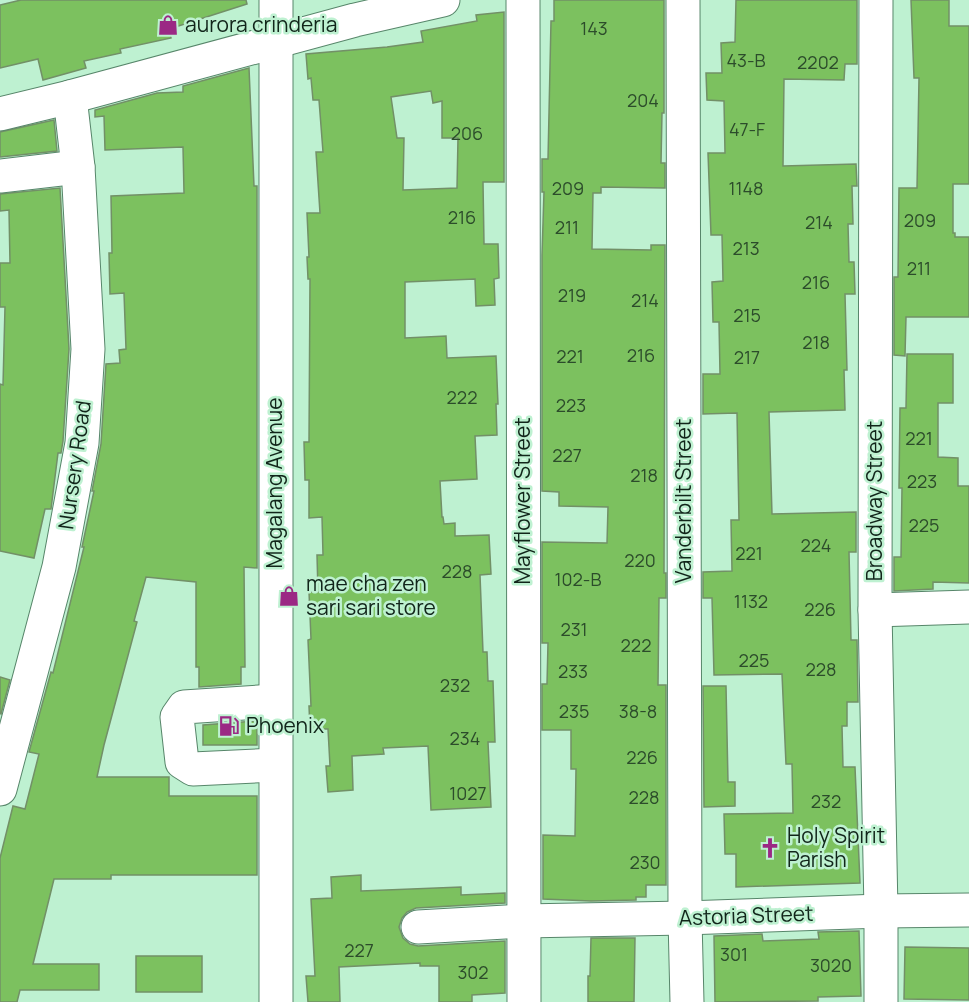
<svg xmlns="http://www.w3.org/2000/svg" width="969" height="1002" viewBox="0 0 969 1002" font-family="Manrope,sans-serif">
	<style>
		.building { fill: #7cc15f; stroke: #729067; stroke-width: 1.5; fill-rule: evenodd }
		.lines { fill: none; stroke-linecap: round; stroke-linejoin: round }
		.minor-casing { stroke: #57866a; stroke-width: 35 }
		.minor { stroke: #fff; stroke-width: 33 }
		.labels { text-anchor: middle; stroke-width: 5; stroke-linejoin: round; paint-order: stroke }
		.number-label { font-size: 18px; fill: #2c4c2b }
		.poi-label { font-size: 21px; fill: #11251a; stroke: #bef1d1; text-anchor: start }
		.street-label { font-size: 21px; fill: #11251a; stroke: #bef1d1 }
	</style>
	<rect width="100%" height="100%" fill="#bef1d1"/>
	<!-- building -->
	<g class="building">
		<polygon points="21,0 246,0 247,4 169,29 171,38 120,49 121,53 84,61 86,68 43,80 38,59 0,68 0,5"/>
		<polygon points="554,0 664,0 664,113 662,113 661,163 665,163 665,188 601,187 601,193 593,193 592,249 651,250 651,245 665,245 664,573 666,573 666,598 659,598 658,685 666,685 666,885 646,885 646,897 636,897 636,900 591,901 543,899 543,835 575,836 576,769 571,769 571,730 542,730 542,684 547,684 548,643 542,643 542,542 607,543 608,507 559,506 559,492 542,491 542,255 544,192 542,192 542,159 548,159 551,21 554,21"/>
		<polygon points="736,0 857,0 857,64 845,64 844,80 784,79 783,166 856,164 857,186 852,186 853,224 848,224 849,262 854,262 855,294 845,294 847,370 844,370 845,410 769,412 772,514 856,512 856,552 849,552 851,640 857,640 858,702 847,702 847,726 842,726 843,767 855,767 860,883 736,887 736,854 725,854 724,814 793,813 792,764 786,764 782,674 714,675 712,598 703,598 703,572 732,571 731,520 739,520 737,413 703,414 703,374 720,374 719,322 713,322 712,282 723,281 722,235 711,235 708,153 725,153 724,101 707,100 706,73 722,73 721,43 735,42"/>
		<polygon points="911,0 949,0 949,26 969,26 969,184 953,184 953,233 955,233 955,237 969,237 969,317 906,317 905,356 894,355 894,277 898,277 899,188 917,188 919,78 914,78"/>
		<path d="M 504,12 L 504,182 L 483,182 L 484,244 L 498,244 L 499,278 L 494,279 L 495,305 L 476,306 L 475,279 L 405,282 L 405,338 L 446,336 L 447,358 L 496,356 L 498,404 L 496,404 L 497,435 L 475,436 L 477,479 L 440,481 L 442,517 L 443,517 L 444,524 L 455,523 L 455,536 L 489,535 L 491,574 L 480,575 L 483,652 L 487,652 L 488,681 L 493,681 L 495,742 L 488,742 L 491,807 L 431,810 L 428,746 L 383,748 L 384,754 L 352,756 L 353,790 L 328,792 L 326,766 L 330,766 L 328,729 L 310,729 L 309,706 L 311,706 L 308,640 L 311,639 L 309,592 L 318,592 L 317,555 L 323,555 L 322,517 L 309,518 L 309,480 L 305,480 L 304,442 L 309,442 L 310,279 L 308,279 L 307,257 L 309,257 L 307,213 L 320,213 L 316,152 L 323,152 L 319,100 L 313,100 L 311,78 L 308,79 L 306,54 L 387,47 L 423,42 L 421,31 L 477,21 L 476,15 ZM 431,91 L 433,103 L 442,101 L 442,138 L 458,138 L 457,188 L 403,190 L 404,138 L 397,138 L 391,97 Z"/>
		<polygon points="249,68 254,186 257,186 257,568 244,567 245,667 241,667 241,684 199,687 199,667 196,667 196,582 146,577 134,621 137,622 104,745 97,777 169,777 169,796 257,796 257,875 111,875 111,879 54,879 33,964 99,964 99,990 20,990 17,1002 0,1002 0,858 13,806 25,809 39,754 29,752 51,672 53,673 84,547 82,547 94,491 92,491 101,444 106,364 120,363 119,350 126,349 124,293 110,294 109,253 112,253 111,196 184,193 183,147 105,150 104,116 95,117 95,110 157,93 183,92 183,86"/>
		<polygon points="54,120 57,151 0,157 0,132"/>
		<polygon points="60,188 69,349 63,441 61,453 58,453 51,509 45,509 34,558 0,551 0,384 3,385 5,307 0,307 0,263 10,263 9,210 0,211 0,194"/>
		<polygon points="907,354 953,354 953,403 938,403 938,457 958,458 958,486 969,486 969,583 933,582 933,589 894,591 894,557 901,557 902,488 899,488 900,408 906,408"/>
		<polygon points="0,677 10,680 1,714 0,713"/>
		<polygon points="703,686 726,686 728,782 735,782 735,806 704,807"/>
		<polygon points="257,721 257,745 203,745 203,725"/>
		<polygon points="361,875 361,891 461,887 461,895 505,893 505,903 416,908 407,912 402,918 399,927 403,938 410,944 418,946 505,941 505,993 472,995 472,1002 439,1002 439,966 420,966 420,963 339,967 340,1002 308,1002 306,976 315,976 311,899 332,898 331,877"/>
		<polygon points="859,931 861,996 818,997 818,1001 715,1002 714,936 762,934 763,941 819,939 818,932"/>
		<polygon points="591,938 635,938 634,1002 588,1002 588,976 590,976"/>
		<polygon points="905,947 969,948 969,1000 904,999"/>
		<rect x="136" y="956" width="66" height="36"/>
	</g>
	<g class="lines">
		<!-- minor casing -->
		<g class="minor-casing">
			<g id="minor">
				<polyline points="276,0 276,1002"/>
				<polyline points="523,0 524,1002"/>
				<polyline points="683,0 685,918 687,1002"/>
				<polyline points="876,0 875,610 881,911 881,1002"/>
				<polyline points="0,114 70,97 355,20 443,0"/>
				<polyline points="0,176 78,167"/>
				<polyline points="875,610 969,607"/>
				<polyline points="275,701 184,707 177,717 182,762 193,769 275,765"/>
				<polyline points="0,789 59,567 82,443 88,349 78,167 70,97"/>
				<polyline points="418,927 523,921 685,918 881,911 969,910"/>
			</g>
		</g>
		<!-- minor -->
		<use href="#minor" class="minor"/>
	</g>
	<!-- icons -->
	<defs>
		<g id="shop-bare" transform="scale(1.62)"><path d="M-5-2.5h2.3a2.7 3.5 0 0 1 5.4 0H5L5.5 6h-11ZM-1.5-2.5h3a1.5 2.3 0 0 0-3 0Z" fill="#9b2884" stroke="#bef1d1" stroke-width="2.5" paint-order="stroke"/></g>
		<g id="fuel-bare" transform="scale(1.62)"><path d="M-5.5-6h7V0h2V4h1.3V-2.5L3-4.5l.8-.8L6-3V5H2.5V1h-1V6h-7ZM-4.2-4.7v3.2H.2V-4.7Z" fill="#9b2884" stroke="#bef1d1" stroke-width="2.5" paint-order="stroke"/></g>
		<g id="church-bare" transform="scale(1.62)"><path d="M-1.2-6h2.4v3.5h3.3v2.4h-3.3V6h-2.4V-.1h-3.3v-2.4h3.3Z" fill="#9b2884" stroke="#bef1d1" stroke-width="2.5" paint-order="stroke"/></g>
	</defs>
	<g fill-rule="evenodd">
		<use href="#shop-bare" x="168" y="25"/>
		<use href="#shop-bare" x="289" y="596"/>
		<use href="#fuel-bare" x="229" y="726"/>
		<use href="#church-bare" x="770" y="848"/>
	</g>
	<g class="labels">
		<!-- number labels -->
		<g class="number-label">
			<text x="594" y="35">143</text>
			<text x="746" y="67">43-B</text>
			<text x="818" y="69">2202</text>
			<text x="643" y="107">204</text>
			<text x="747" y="136">47-F</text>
			<text x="467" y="140">206</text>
			<text x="568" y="195">209</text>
			<text x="746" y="195">1148</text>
			<text x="462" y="224">216</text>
			<text x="920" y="227">209</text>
			<text x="819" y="229">214</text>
			<text x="567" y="234">211</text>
			<text x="746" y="255">213</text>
			<text x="919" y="275">211</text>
			<text x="816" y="289">216</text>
			<text x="572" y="302">219</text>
			<text x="645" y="307">214</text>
			<text x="747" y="322">215</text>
			<text x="816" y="349">218</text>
			<text x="641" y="362">216</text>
			<text x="570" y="363">221</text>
			<text x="747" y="364">217</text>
			<text x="462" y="404">222</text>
			<text x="571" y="412">223</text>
			<text x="919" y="445">221</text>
			<text x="567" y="462">227</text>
			<text x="644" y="482">218</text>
			<text x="922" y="488">223</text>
			<text x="924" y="532">225</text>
			<text x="816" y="552">224</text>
			<text x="749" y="560">221</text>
			<text x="640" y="567">220</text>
			<text x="457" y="578">228</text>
			<text x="578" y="586">102-B</text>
			<text x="751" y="608">1132</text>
			<text x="820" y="616">226</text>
			<text x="574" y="636">231</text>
			<text x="636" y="652">222</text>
			<text x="754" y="667">225</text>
			<text x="821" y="676">228</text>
			<text x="573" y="678">233</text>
			<text x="455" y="692">232</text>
			<text x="574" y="718">235</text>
			<text x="638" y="718">38-8</text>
			<text x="465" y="745">234</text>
			<text x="642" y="764">226</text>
			<text x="468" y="800">1027</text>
			<text x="644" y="804">228</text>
			<text x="826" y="808">232</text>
			<text x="645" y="869">230</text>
			<text x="359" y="957">227</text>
			<text x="734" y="961">301</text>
			<text x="831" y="972">3020</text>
			<text x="473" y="979">302</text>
		</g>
		<!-- poi labels -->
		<g class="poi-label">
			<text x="185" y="32">aurora crinderia</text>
			<text x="306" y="591">mae cha zen<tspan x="306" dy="24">sari sari store</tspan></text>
			<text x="246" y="733">Phoenix</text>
			<text x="787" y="843">Holy Spirit<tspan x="787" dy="24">Parish</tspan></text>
		</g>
		<!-- street labels -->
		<g class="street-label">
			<text transform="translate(75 465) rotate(-82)" y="7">Nursery Road</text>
			<text transform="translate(275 483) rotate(-90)" y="7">Magalang Avenue</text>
			<text transform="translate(523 501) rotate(-90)" y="7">Mayflower Street</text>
			<text transform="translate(684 501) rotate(-90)" y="7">Vanderbilt Street</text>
			<text transform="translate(875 501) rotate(-90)" y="7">Broadway Street</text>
			<text transform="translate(746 916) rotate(-2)" y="7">Astoria Street</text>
		</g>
	</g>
</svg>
